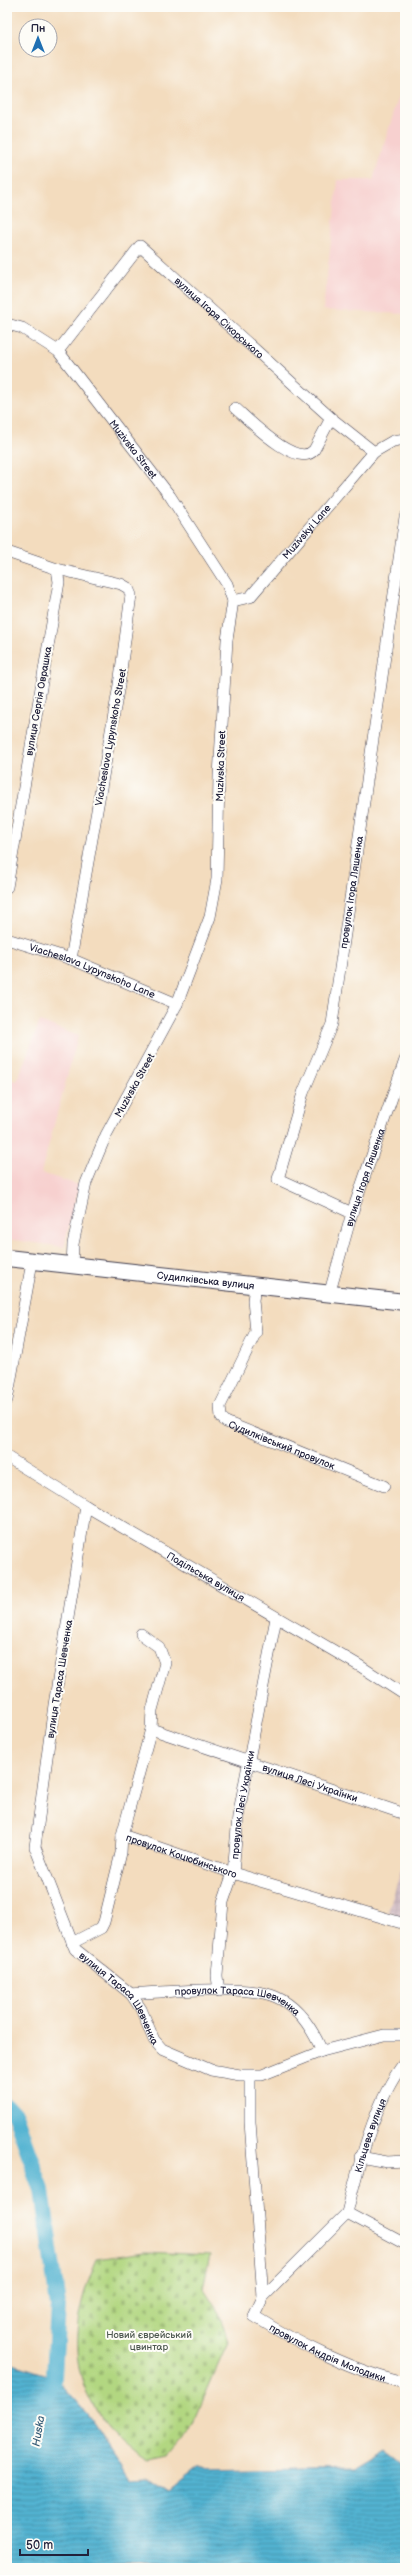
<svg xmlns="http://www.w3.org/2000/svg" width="412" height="2575" viewBox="0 0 412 2575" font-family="'Balsamiq Sans',sans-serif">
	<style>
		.built { fill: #f7d0cf }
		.industrial { fill: url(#industrial-grid) }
		.cemetery { fill: url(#cemetery-stones); stroke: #6a7c5e }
		.water { fill: url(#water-rules); stroke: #3a6a86 }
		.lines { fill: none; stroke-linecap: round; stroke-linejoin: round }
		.river { stroke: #53b3d1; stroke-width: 16 }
		.street-casing { stroke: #413e4f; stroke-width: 12 }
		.secondary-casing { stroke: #413e4f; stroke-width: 18 }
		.street { stroke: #fff; stroke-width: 11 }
		.secondary { stroke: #fff; stroke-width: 16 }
		.labels { text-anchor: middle; stroke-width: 4; stroke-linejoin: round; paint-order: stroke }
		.street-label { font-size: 10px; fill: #22223b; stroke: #fdfcf7 }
		.park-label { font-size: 10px; fill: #4d5850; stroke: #fdfcf7 }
		.water-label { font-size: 11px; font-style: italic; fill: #365c77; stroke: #fdfcf7 }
	</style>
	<defs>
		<pattern id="industrial-grid" width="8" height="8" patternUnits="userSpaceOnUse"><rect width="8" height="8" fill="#d2bec5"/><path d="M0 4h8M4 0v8" fill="none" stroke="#b4a3aa"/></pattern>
		<pattern id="cemetery-stones" width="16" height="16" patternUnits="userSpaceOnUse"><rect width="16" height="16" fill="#b2d781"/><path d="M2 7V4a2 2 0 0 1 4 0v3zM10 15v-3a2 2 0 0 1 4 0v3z" fill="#99b870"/></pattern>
		<pattern id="water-rules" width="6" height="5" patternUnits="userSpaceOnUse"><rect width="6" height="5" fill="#53b3d1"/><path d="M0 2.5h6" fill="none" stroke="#4491ab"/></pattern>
	</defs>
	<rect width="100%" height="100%" fill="#fdfcf7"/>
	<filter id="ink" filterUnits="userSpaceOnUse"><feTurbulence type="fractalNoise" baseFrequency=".025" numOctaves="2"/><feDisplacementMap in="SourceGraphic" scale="8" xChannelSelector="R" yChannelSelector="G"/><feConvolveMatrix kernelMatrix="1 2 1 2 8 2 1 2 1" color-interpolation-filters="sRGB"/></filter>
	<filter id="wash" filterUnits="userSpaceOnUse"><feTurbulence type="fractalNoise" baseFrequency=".012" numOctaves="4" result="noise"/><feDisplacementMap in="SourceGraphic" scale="16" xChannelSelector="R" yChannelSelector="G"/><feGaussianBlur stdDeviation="0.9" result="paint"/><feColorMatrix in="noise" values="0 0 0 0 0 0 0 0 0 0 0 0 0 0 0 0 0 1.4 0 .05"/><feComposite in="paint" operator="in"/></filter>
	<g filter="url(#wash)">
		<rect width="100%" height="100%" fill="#f3dcbe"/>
		<!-- built -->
		<g class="built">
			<polygon points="405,76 405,314 323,310 338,180 373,180"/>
			<polygon points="40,1021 78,1036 41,1173 79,1185 64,1247 7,1239 7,1078 17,1081"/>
		</g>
		<!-- industrial -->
		<polygon class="industrial" points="405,1858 405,1918 388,1912"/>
		<!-- cemetery -->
		<path class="cemetery" d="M 145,2252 L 210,2255 L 203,2288 L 219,2313 L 228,2342 L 190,2430 L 167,2457 L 148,2461 C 70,2409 61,2340 97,2259 Z"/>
		<!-- water -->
		<polygon class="water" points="7,2362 54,2377 89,2416 130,2479 147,2478 169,2493 199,2469 354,2466 386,2447 405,2462 405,2568 7,2568"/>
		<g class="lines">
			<!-- river -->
			<polyline class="river" points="7,2106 15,2115 42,2190 58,2305 54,2377 46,2398"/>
		</g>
	</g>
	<g filter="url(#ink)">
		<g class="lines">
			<!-- street casing -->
			<g class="street-casing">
				<g id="street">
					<path id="s1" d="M 7,324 L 22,328 L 58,351 L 170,496 L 227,584 L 233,601 L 227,640 L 219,776 L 217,879 L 210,917 L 177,1004 L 106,1135 L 86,1183 L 73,1244 L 72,1266"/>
					<path id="s2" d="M 58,351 L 140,246 L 331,418 L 374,452 L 393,441 L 405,439"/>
					<path d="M 235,408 C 248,419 297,470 314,450 L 331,418"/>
					<polyline points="7,552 57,569 59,582 7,887"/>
					<polyline points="57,569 121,584 128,588 131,595 119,685 71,959"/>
					<path id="s3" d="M 233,601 L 250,597 L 374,452"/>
					<path id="s4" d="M 7,939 L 71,959 L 177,1004"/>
					<path id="s5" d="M 352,1213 L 278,1179 L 303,1093 L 332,1024 L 405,517"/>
					<path id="s6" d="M 255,1287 L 253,1300 L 256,1332 L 220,1406 L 221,1417 L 226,1422 L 384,1486"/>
					<path id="s7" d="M 329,1295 L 352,1213 L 405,1060"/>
					<polyline points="7,1400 32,1262"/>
					<path id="s8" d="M 7,1457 L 86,1506 L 360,1666 L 405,1695"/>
					<path id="s9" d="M 86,1506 L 54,1705 L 35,1847 L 75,1949 L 131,1994 L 141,2009 L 154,2040 L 162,2049 L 211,2070 L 240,2075 L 262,2075 L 322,2051 L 384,2035 L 405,2035"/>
					<path id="s10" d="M 141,1634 L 159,1647 L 165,1663 L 152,1710 L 151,1729 L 122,1835 L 233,1873 L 405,1924"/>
					<path id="s11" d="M 151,1729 L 402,1813"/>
					<polyline points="72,1943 101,1928 104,1922 121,1853 122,1835"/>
					<path id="s12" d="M 219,1991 L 217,1976 L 223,1902 L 233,1873 L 238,1817 L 276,1618"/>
					<path id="s13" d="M 131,1994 C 163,1992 249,1984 276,1997 C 299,2007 313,2030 322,2051"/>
					<path id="s14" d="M 250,2076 L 250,2122 L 263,2297 L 254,2316 C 297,2343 355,2372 405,2383"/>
					<polyline points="360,2157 387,2162 405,2161"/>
					<path id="s15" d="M 347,2213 C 358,2167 375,2099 405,2062"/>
					<polyline points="263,2297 347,2213 405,2244"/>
				</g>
			</g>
			<!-- secondary casing -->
			<g class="secondary-casing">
				<g id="secondary">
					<path id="s16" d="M 7,1258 L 405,1302"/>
				</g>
			</g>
			<!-- street -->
			<use href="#street" class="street"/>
			<!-- secondary -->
			<use href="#secondary" class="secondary"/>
		</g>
	</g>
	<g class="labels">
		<!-- street labels -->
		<g class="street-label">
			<text dy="4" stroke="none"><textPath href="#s2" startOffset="240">вулиця Ігоря Сікорського</textPath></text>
			<text dy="4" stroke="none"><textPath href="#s1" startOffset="182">Muzivska Street</textPath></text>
			<text dy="4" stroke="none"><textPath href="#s3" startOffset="104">Muzivskyi Lane</textPath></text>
			<text transform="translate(38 701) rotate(-80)" y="4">вулиця Сергія Оврашка</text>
			<text transform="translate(110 737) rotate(-80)" y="4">Viacheslava Lypynskoho Street</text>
			<text transform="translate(220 766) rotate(-88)" y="4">Muzivska Street</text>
			<text dy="4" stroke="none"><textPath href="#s5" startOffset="379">провулок Ігора Ляшенка</textPath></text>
			<text dy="4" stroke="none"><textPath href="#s4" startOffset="91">Viacheslava Lypynskoho Lane</textPath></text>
			<text transform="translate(134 1085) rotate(-61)" y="4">Muzivska Street</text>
			<text dy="4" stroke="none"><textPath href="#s7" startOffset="123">вулиця Ігоря Ляшенка</textPath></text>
			<text dy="4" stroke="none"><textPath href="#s16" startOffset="200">Судилківська вулиця</textPath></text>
			<text dy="4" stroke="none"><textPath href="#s6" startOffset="206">Судилківський провулок</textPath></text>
			<text dy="4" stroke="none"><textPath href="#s8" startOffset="232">Подільська вулиця</textPath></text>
			<text transform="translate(59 1679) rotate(-81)" y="4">вулиця Тараса Шевченка</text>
			<text dy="4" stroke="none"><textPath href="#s11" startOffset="168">вулиця Лесі Українки</textPath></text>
			<text dy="4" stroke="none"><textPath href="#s12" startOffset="189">провулок Лесі Українки</textPath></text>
			<text dy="4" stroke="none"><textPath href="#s10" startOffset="280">провулок Коцюбинського</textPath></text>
			<text dy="4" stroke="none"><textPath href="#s9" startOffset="522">вулиця Тараса Шевченка</textPath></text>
			<text dy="4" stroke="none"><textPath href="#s13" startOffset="109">провулок Тараса Шевченка</textPath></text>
			<text dy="4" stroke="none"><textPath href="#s15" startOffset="81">Кільцева вулиця</textPath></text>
			<text dy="4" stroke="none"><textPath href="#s14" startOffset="325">провулок Андрія Молодики</textPath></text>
		</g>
		<!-- park labels -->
		<g class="park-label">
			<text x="149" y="2338">Новий єврейський<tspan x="149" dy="12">цвинтар</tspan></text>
		</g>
		<!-- water labels -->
		<g class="water-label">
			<text transform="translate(38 2431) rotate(-81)" y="4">Huska</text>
		</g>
	</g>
	<!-- margin -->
	<rect width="412" height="2575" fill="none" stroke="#fdfcf7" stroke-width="24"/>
	<!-- north arrow -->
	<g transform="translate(38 38)"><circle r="19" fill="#fdfcf7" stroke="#a5a5ac"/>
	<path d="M0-3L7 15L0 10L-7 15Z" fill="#1f6fb2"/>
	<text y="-6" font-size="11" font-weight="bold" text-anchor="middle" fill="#22223b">Пн</text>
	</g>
	<!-- scale -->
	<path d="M20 2549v6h68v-6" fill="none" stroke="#22223b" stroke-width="2"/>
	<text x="26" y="2549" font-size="12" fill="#22223b" stroke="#fdfcf7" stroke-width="3" paint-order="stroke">50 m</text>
</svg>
